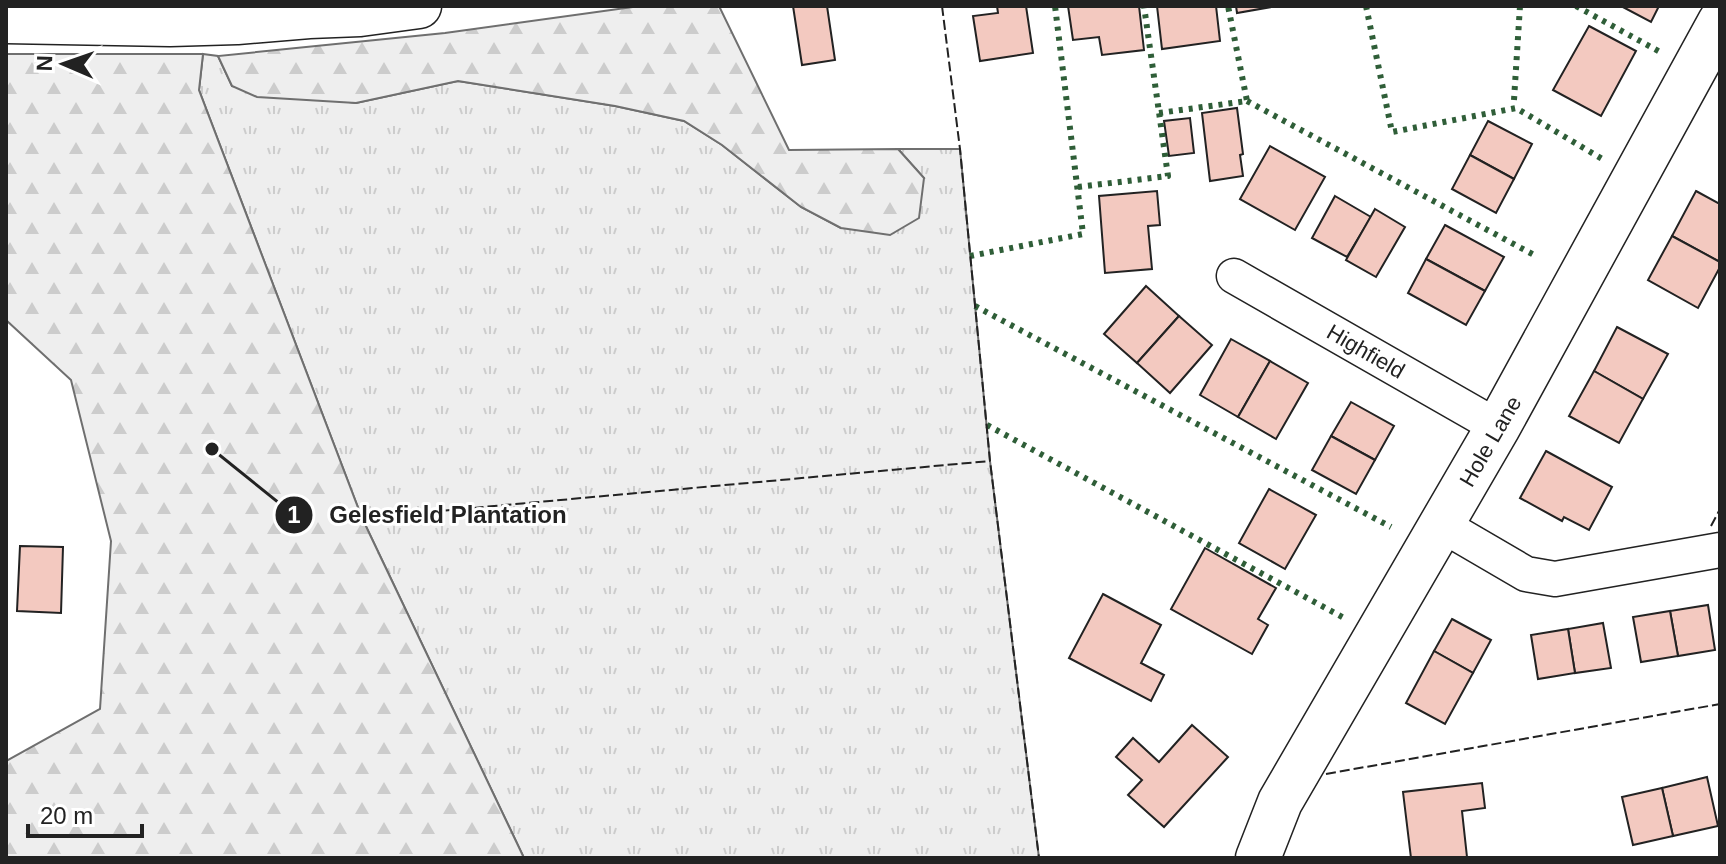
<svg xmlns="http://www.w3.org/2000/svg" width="1726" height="864" viewBox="0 0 1726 864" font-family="Helvetica,sans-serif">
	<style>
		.grass { fill: url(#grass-tufts); stroke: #6f6f6f; stroke-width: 2 }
		.forest { fill: url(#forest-firs); stroke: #6f6f6f; stroke-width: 2 }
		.building { fill: #f3c9c0; stroke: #222; stroke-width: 2 }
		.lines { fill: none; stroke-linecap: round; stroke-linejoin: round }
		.street-casing { stroke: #222; stroke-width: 37 }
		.secondary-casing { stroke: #222; stroke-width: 47 }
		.street { stroke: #fff; stroke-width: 34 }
		.secondary { stroke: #fff; stroke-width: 44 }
		.hedge { stroke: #2f5e38; stroke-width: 6; stroke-dasharray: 4 6; stroke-linecap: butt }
		.fence { stroke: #222; stroke-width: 2; stroke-dasharray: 10 4; stroke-linecap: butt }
		.labels { text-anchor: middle; stroke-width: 6; stroke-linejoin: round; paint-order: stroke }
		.street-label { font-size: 22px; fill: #222; stroke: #fff }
		.leader { fill: none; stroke: #222; stroke-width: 3 }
		.callout-dot { fill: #222; stroke: #fff; stroke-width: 3 }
		.mark-label { font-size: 24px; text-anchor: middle; font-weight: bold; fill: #fff }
		.callout-label { font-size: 24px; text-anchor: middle; font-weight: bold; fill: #222; stroke: #fff; stroke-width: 6; stroke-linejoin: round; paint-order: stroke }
	</style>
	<defs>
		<pattern id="grass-tufts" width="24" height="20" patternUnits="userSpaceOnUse" patternTransform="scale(2)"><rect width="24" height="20" fill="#eee"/><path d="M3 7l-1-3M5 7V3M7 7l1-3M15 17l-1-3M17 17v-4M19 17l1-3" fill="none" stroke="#ccc"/></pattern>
		<pattern id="forest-firs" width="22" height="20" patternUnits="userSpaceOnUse" patternTransform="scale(2)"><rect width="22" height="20" fill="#eee"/><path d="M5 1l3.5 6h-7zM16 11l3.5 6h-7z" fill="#ccc"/></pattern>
	</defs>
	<rect width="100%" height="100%" fill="#fff"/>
	<!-- grass -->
	<polygon class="grass" points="203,54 218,56 232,86 356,103 458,81 615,106 684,121 722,145 801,207 841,228 924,178 898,149 960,149 990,461 1039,858 524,858 362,518 199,90"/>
	<!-- forest -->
	<g class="forest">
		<polygon points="640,6 719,6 789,150 898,149 924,178 919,218 890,235 841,228 801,207 722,145 684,121 615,106 458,81 356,103 257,97 232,86 218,56 445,33"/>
		<polygon points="6,54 203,54 199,90 362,518 524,858 6,858 6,761 100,709 111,541 71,380 6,320"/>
	</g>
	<!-- building -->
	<g class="building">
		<polygon points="793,6 827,6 835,60 802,65"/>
		<polygon points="997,6 1026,6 1033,53 980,61 973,16 998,13"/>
		<polygon points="1068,6 1139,6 1144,50 1102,55 1099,37 1073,40"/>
		<polygon points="1157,6 1216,6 1220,41 1162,49"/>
		<polygon points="1236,6 1277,6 1237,13"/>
		<polygon points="1621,6 1659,6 1651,22"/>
		<polygon points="1589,26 1636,51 1601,116 1553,90"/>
		<polygon points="1237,108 1243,154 1240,155 1243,176 1210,181 1202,113"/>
		<polygon points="1190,118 1194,153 1169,156 1164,121"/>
		<polygon points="1488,121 1532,144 1514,179 1470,155"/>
		<polygon points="1270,146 1325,177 1295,230 1240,199"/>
		<polygon points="1470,155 1514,179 1496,213 1452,189"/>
		<polygon points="1157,191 1160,225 1148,226 1152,269 1105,273 1099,196"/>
		<polygon points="1696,191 1720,204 1720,262 1672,236"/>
		<polygon points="1335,196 1371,217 1347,257 1312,238"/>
		<polygon points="1375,209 1405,227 1376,277 1346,260"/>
		<polygon points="1445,225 1504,257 1485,291 1426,259"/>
		<polygon points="1672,236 1720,262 1720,267 1698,308 1648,280"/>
		<polygon points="1426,259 1485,291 1466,325 1408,293"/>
		<polygon points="1146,286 1179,316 1137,363 1104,334"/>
		<polygon points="1179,316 1212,345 1170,393 1137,363"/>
		<polygon points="1617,327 1668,354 1643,399 1594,371"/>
		<polygon points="1231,339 1270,361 1238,417 1200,395"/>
		<polygon points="1270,361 1308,383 1276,439 1238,417"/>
		<polygon points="1594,371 1643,399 1619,443 1569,416"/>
		<polygon points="1351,402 1394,426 1375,460 1331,436"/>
		<polygon points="1331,436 1375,460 1356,494 1312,470"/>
		<polygon points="1546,451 1612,487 1589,530 1564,517 1562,521 1520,498"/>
		<polygon points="1269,489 1316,515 1285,569 1239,543"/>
		<polygon points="20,546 63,547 61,613 17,611"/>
		<polygon points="1205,548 1276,588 1258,619 1268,625 1252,654 1171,609"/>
		<polygon points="1103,594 1161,625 1141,663 1164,675 1151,701 1069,658"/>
		<polygon points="1708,605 1715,650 1678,656 1670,611"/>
		<polygon points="1670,611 1678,656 1641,662 1633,617"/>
		<polygon points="1452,619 1491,640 1473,673 1434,651"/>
		<polygon points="1603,623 1611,668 1575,673 1568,629"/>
		<polygon points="1568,629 1575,673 1538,679 1531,635"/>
		<polygon points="1434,651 1473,673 1445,724 1406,703"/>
		<polygon points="1192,725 1228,757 1164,827 1128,795 1142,780 1116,757 1133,738 1159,762"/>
		<polygon points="1707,777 1718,826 1673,836 1662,788"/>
		<polygon points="1482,783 1485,808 1462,811 1467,857 1411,858 1403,792"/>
		<polygon points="1662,788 1673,836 1633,845 1622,797"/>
	</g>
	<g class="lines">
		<!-- street casing -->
		<g class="street-casing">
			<g id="street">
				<polyline points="1234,276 1498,427"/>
				<polyline points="1442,525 1526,574 1555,579 1720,550"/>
			</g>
		</g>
		<!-- secondary casing -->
		<g class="secondary-casing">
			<g id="secondary">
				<polyline points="6,21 170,24 237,22 309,16 360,14 419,6"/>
				<polyline points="1258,858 1280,802 1498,427 1720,22"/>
			</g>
		</g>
		<!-- street -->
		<use href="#street" class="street"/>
		<!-- secondary -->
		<use href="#secondary" class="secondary"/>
		<!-- hedge -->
		<g class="hedge">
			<polyline points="1366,6 1392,132 1516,108 1604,160"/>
			<polyline points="1576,6 1662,53"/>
			<polyline points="1514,100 1520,6"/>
			<polyline points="1247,101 1536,256"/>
			<polyline points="1159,113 1247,101 1228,6"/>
			<polyline points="1078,187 1168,176 1144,6"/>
			<polyline points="970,256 1083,234 1055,6"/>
			<polyline points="975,306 1391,527"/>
			<polyline points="987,425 1344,618"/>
		</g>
		<!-- fence -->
		<g class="fence">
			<polyline points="942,6 960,149 990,461 1039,858"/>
			<polyline points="362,518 990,461"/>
			<polyline points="1711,526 1720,509"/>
			<polyline points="1326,774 1720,704"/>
		</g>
	</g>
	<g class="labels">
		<!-- street labels -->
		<g class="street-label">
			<text transform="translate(1366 351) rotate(30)" y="8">Highfield</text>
			<text transform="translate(1490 441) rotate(-60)" y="8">Hole Lane</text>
		</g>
	</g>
	<!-- callouts -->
	<path class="leader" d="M212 449L294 515"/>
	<g class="callout-dot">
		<circle cx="212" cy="449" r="8"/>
		<circle cx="294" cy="515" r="20"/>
	</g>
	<g class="mark-label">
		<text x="294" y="523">1</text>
	</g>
	<g class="callout-label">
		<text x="448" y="523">Gelesfield Plantation</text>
	</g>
	<!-- border -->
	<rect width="1726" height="864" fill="none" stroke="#222222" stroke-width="16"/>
	<!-- north arrow -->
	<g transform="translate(64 64) rotate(272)" stroke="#ffffff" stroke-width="6" paint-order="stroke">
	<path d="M0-6L14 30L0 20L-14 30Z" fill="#222222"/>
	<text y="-12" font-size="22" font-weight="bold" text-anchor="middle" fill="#222222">N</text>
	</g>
	<!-- scale -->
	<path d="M28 824v12h114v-12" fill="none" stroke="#222222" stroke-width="4"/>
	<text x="40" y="824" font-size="24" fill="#222222" stroke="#ffffff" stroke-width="6" paint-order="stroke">20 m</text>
</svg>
